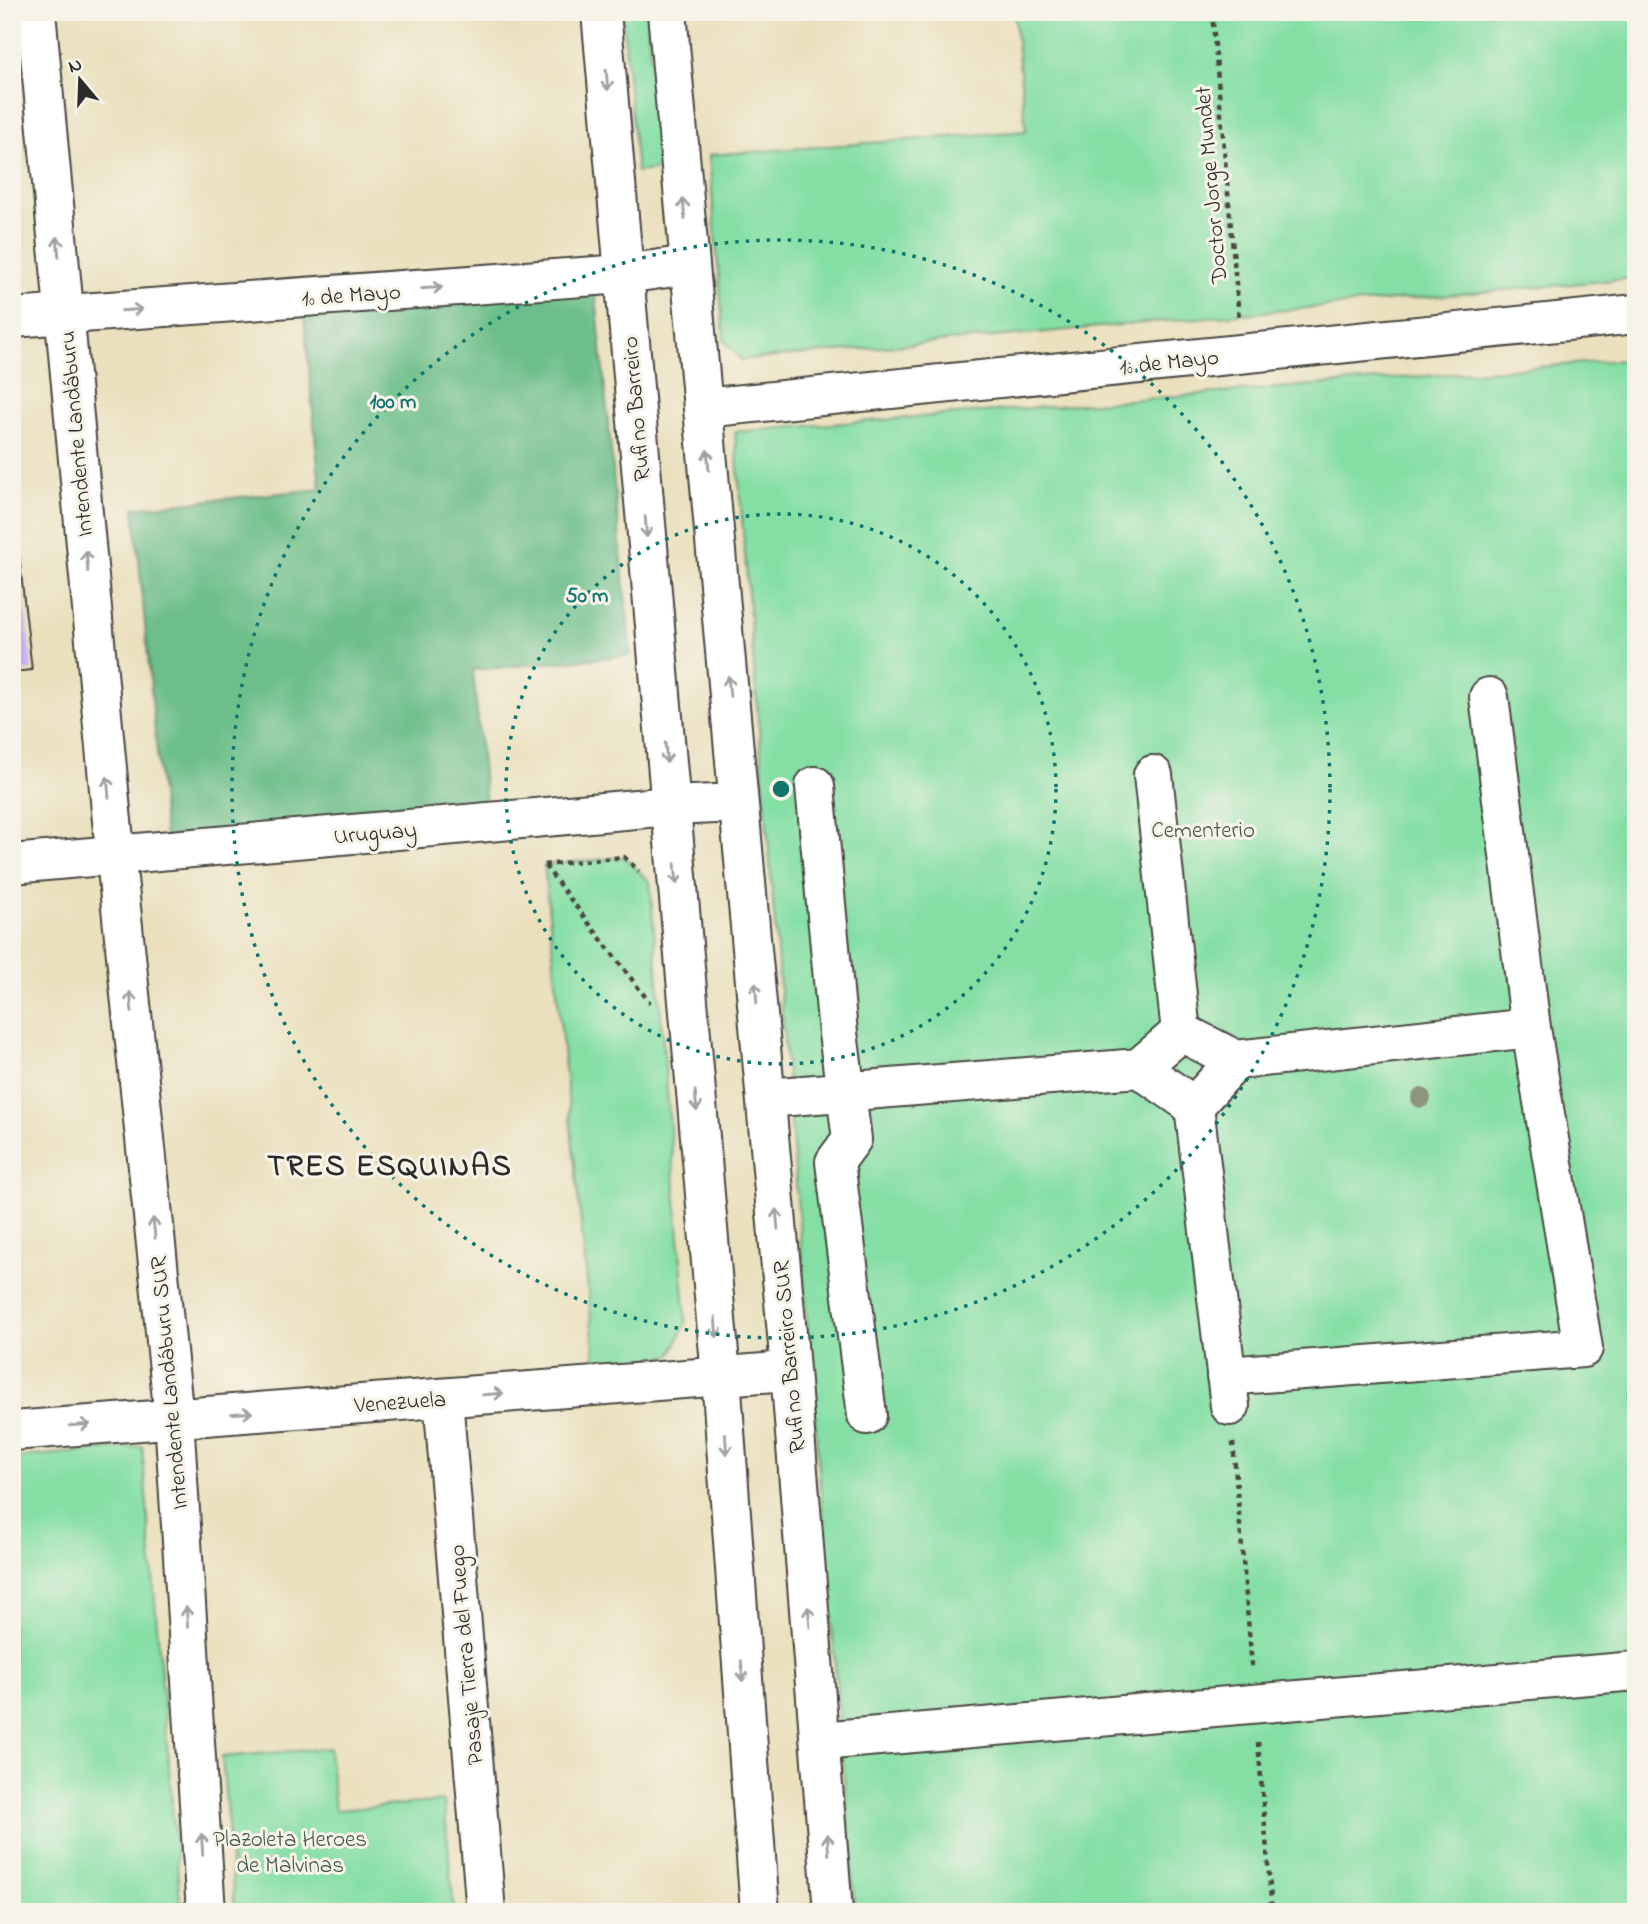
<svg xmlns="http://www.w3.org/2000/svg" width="1648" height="1924" viewBox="0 0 1648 1924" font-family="'Indie Flower',sans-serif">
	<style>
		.green { fill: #85dfa5; stroke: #588568; stroke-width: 2 }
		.forest { fill: #6cbe8a; stroke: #4c745a; stroke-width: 2 }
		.building { fill: #c8aef0 }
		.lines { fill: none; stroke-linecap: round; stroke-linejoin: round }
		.minor-casing { stroke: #484641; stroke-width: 42 }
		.path { stroke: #484641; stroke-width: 4.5; stroke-dasharray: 5 5; stroke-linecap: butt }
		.minor { stroke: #fff; stroke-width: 38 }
		.tree { fill: #8e957e }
		.oneway { stroke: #a0a0a0 }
		.ring { fill: none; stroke: #0f766e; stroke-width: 3.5; stroke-dasharray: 3.5 7 }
		.labels { text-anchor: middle; stroke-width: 6; stroke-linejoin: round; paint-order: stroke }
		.street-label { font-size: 23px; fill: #2b2b2b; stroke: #f7f3e8 }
		.park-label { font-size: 23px; fill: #42584a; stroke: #f7f3e8 }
		.district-label { font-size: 30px; font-weight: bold; letter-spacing: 2px; fill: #2b2b2b; stroke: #f7f3e8 }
		.centre { fill: #0f766e; stroke: #f7f3e8; stroke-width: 3.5 }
		.ring-label { font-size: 21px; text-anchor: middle; font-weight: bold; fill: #0f766e; stroke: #f7f3e8; stroke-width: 6; stroke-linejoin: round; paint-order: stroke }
	</style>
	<rect width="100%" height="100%" fill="#f7f3e8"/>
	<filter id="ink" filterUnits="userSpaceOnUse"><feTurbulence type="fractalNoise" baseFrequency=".0143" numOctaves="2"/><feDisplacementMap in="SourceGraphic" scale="14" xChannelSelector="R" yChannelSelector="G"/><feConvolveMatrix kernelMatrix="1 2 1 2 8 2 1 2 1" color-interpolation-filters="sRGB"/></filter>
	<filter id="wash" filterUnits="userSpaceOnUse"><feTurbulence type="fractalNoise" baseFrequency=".00686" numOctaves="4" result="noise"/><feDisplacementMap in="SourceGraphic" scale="28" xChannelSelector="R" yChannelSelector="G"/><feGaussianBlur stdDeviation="1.57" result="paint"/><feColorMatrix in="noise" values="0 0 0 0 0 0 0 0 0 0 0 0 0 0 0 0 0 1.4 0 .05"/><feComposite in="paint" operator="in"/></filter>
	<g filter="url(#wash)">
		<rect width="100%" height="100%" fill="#eae0bd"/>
		<!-- green -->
		<g class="green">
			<polygon points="622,12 646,12 662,169 637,172"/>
			<polygon points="1014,12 1636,12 1636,278 741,360 724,340 709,155 1026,131"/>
			<polygon points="1636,359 1636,1912 855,1912 735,432"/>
			<polygon points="624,857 650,882 686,1323 671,1355 596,1368 544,865"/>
			<polygon points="142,1446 181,1912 12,1912 12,1458"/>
			<polygon points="329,1748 335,1810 444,1801 454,1912 235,1912 222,1757"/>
		</g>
		<!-- forest -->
		<polygon class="forest" points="595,287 631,655 473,670 486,805 165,837 134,508 320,489 304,315"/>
		<g id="blocks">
			<!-- building -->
			<polygon class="building" points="12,493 32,670 12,672"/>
		</g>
	</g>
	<g filter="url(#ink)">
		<use href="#blocks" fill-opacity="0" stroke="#484641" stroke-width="2"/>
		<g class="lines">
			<!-- minor casing -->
			<g class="minor-casing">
				<g id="minor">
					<polyline points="36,12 111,811 174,1418 206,1912"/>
					<polyline points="601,12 721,1376 760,1912"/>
					<polyline points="667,12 788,1345 833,1912"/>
					<polyline points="12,318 624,274 689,265"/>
					<polyline points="703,408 1636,314"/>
					<polyline points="1153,775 1181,1032"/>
					<polyline points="815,786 838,1033 852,1139 835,1162 867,1415"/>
					<polyline points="12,864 670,806 738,803"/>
					<polyline points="1236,1060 1531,1028"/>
					<polyline points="766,1098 1139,1068 1181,1032 1236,1060 1194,1106 1139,1068"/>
					<polyline points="1194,1106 1230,1406"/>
					<polyline points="1226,1376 1583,1348 1531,1028 1489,697"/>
					<polyline points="443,1398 486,1912"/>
					<polyline points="12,1431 788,1371"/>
					<polyline points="820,1741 1636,1671"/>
				</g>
			</g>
			<!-- path -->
			<g class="path">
				<polyline points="1212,12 1239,318"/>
				<polyline points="544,865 624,857 639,871"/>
				<polyline points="545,866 650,1003"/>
				<polyline points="1233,1442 1252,1667"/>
				<polyline points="1258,1742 1272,1912"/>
			</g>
			<!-- minor -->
			<use href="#minor" class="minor"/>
		</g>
		<!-- trees -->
		<circle class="tree" cx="1421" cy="1098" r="10"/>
		<!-- one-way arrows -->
		<defs><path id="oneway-shaft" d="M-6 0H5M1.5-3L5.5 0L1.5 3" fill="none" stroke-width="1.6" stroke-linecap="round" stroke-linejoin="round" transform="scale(1.75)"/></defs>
		<g class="oneway">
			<use href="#oneway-shaft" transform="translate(607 80) rotate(85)"/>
			<use href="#oneway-shaft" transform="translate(684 209) rotate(-95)"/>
			<use href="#oneway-shaft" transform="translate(58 247) rotate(-95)"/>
			<use href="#oneway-shaft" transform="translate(432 288) rotate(-4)"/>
			<use href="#oneway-shaft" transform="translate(132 310) rotate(-4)"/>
			<use href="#oneway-shaft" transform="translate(708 460) rotate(-95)"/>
			<use href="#oneway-shaft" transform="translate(646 527) rotate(85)"/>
			<use href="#oneway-shaft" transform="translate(87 561) rotate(-95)"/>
			<use href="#oneway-shaft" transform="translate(729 686) rotate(-95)"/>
			<use href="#oneway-shaft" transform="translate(666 753) rotate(85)"/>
			<use href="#oneway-shaft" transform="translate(108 787) rotate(-95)"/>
			<use href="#oneway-shaft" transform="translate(676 874) rotate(85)"/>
			<use href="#oneway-shaft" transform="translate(756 993) rotate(-95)"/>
			<use href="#oneway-shaft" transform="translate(131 1002) rotate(-96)"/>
			<use href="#oneway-shaft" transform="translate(696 1101) rotate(85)"/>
			<use href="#oneway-shaft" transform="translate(777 1219) rotate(-95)"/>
			<use href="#oneway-shaft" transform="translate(154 1228) rotate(-96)"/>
			<use href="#oneway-shaft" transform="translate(716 1327) rotate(85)"/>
			<use href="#oneway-shaft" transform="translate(493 1394) rotate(-5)"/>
			<use href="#oneway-shaft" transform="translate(242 1413) rotate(-4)"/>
			<use href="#oneway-shaft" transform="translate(80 1425) rotate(-5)"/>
			<use href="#oneway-shaft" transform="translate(726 1444) rotate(86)"/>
			<use href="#oneway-shaft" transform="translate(187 1617) rotate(-94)"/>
			<use href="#oneway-shaft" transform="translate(809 1617) rotate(-95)"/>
			<use href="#oneway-shaft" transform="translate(742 1671) rotate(86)"/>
			<use href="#oneway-shaft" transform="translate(202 1844) rotate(-94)"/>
			<use href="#oneway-shaft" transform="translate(828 1844) rotate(-94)"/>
		</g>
	</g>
	<!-- distance rings -->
	<g class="ring">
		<circle cx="781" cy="789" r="275"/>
		<circle cx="781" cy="789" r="549"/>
	</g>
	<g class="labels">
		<!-- street labels -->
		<g class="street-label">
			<text transform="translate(1210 185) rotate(-95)" y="8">Doctor Jorge Mundet</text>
			<text transform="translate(351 294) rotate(-4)" y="8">1º de Mayo</text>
			<text transform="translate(1169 361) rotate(-6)" y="8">1º de Mayo</text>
			<text transform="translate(635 409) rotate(-95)" y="8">Rufino Barreiro</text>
			<text transform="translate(75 434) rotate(-95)" y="8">Intendente Landáburu</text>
			<text transform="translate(375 832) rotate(-5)" y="8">Uruguay</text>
			<text transform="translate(788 1357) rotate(-95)" y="8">Rufino Barreiro SUR</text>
			<text transform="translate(168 1383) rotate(-95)" y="8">Intendente Landáburu SUR</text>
			<text transform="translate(400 1401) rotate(-4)" y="8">Venezuela</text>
			<text transform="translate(465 1655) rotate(-95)" y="8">Pasaje Tierra del Fuego</text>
		</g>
		<!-- park labels -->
		<g class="park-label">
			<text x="1203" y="837">Cementerio</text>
			<text x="290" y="1846">Plazoleta Heroes<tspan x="290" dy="26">de Malvinas</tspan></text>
		</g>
		<!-- district labels -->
		<g class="district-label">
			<text x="390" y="1175">TRES ESQUINAS</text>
		</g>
	</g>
	<circle cx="781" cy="789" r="10" class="centre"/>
	<g class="ring-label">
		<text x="393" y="408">100 m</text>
		<text x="587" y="602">50 m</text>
	</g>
	<!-- margin -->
	<rect width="1648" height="1924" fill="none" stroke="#f7f3e8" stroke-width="42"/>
	<!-- north arrow -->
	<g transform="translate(80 80) rotate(341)" stroke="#f7f3e8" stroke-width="5" paint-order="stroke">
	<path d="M0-5L12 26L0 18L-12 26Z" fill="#2b2b2b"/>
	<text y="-10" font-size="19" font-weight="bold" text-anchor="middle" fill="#2b2b2b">N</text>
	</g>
</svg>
